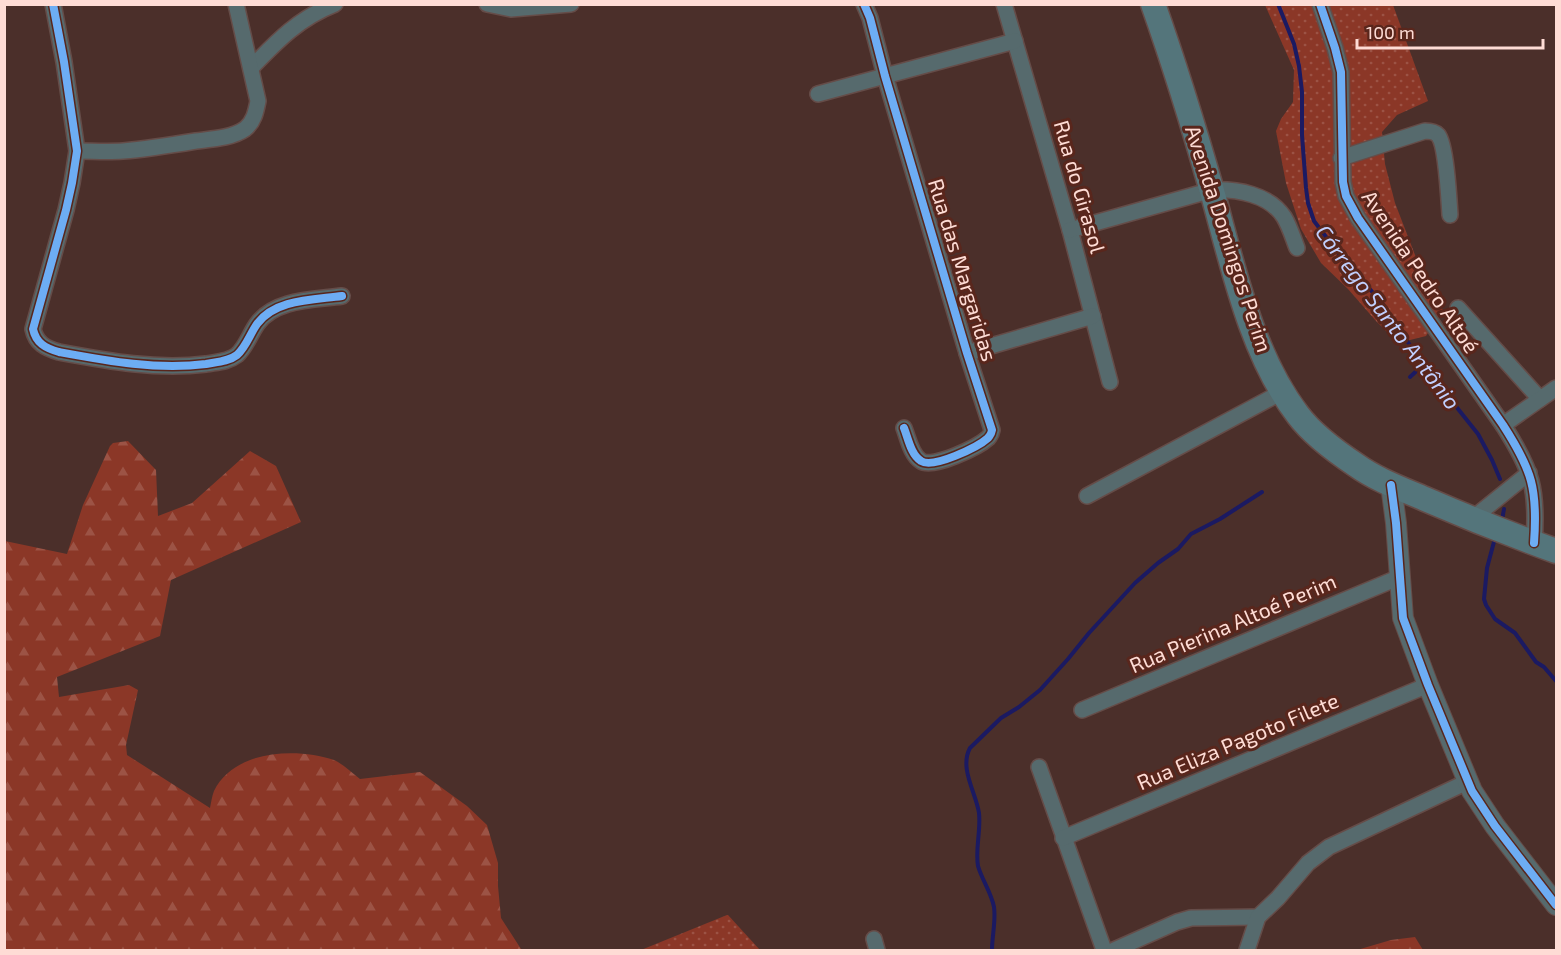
<svg xmlns="http://www.w3.org/2000/svg" width="1561" height="955" viewBox="0 0 1561 955" font-family="'Exo 2',sans-serif">
	<style>
		.grass { fill: url(#grass-dots) }
		.forest { fill: url(#forest-firs) }
		.lines { fill: none; stroke-linecap: round; stroke-linejoin: round }
		.stream { stroke: #1b1a62; stroke-width: 4 }
		.minor-casing { stroke: #654c48; stroke-width: 18 }
		.tertiary-casing { stroke: #654c48; stroke-width: 22 }
		.primary-casing { stroke: #654c48; stroke-width: 27 }
		.minor { stroke: #566a6d; stroke-width: 15 }
		.tertiary { stroke: #566a6d; stroke-width: 20 }
		.primary { stroke: #54757b; stroke-width: 24 }
		.cycleway-casing { stroke: #59261c; stroke-width: 11 }
		.cycleway { stroke: #6dadf4; stroke-width: 8 }
		.labels { text-anchor: middle; stroke-width: 6; stroke-linejoin: round; paint-order: stroke }
		.street-label { font-size: 21px; fill: #fedcd5; stroke: #59261c }
		.water-label { font-size: 22px; font-style: italic; fill: #c1cffd; stroke: #59261c }
	</style>
	<defs>
		<pattern id="grass-dots" width="8" height="8" patternUnits="userSpaceOnUse" patternTransform="scale(1.5)"><rect width="8" height="8" fill="#8b3727"/><path d="M2 2h.1M6 6h.1" fill="none" stroke="#9c5345" stroke-width="1.8" stroke-linecap="round"/></pattern>
		<pattern id="forest-firs" width="22" height="20" patternUnits="userSpaceOnUse" patternTransform="scale(1.5)"><rect width="22" height="20" fill="#8b3727"/><path d="M5 1l3.5 6h-7zM16 11l3.5 6h-7z" fill="#9c5345"/></pattern>
	</defs>
	<rect width="100%" height="100%" fill="#4b2f2a"/>
	<!-- grass -->
	<g class="grass">
		<polygon points="1265,5 1393,5 1428,101 1397,115 1382,132 1385,164 1395,203 1422,273 1443,310 1426,336 1398,343 1376,321 1348,289 1321,263 1301,229 1286,183 1276,131 1281,119 1293,102 1294,70"/>
		<polygon points="728,915 760,950 641,950 727,915"/>
	</g>
	<!-- forest -->
	<g class="forest">
		<path d="M 128,441 L 156,470 L 158,516 L 192,503 L 250,451 L 276,466 L 301,522 L 171,580 L 160,636 L 57,677 L 59,697 L 129,685 L 138,690 L 126,745 L 127,755 L 210,808 C 211,803 212,796 214,791 C 234,750 296,747 334,760 C 343,764 352,773 360,779 L 420,772 L 467,806 L 487,825 L 498,863 L 498,886 L 501,918 L 521,949 L 524,950 L 5,950 L 5,541 L 67,554 L 83,505 L 110,446 L 113,443 Z"/>
		<polygon points="1415,937 1423,950 1357,950 1391,940"/>
	</g>
	<g class="lines">
		<!-- stream -->
		<g class="stream">
			<polyline points="1278,4 1294,44 1299,66 1302,92 1302,135 1306,188 1308,203 1314,221 1339,254 1382,303 1423,365 1478,434 1492,460 1500,479"/>
			<polyline points="1410,377 1423,365"/>
			<polyline points="1502,520 1504,509"/>
			<polyline points="1495,538 1487,568 1484,599 1486,605 1495,619 1515,633 1536,662 1544,667 1556,681"/>
			<path d="M 992,950 C 992,936 996,921 994,907 C 991,892 982,880 978,866 C 975,849 981,831 979,813 C 976,793 959,768 970,748 L 1001,718 L 1019,707 L 1040,690 L 1068,659 L 1089,633 L 1135,583 L 1158,563 L 1178,549 L 1191,534 L 1220,519 L 1262,492"/>
		</g>
		<!-- minor casing -->
		<g class="minor-casing">
			<g id="minor">
				<path d="M 53,4 L 64,62 L 77,151 L 72,183 L 66,210 L 33,329 C 36,343 45,348 59,352 C 108,361 156,370 206,364 C 216,362 228,362 237,355 C 246,347 250,334 257,324 C 275,299 313,300 342,296"/>
				<polyline points="487,4 511,9 571,4"/>
				<path d="M 864,4 L 870,18 L 885,76 L 967,353 L 992,430 C 991,435 991,434 988,438 C 978,447 933,469 921,461 C 911,455 908,438 904,428"/>
				<polyline points="1004,4 1070,230 1110,382"/>
				<path d="M 1320,4 L 1335,48 L 1341,72 L 1343,182 L 1346,196 L 1358,218 L 1503,425 C 1532,470 1538,489 1534,543"/>
				<path d="M 251,68 C 277,41 299,18 335,4"/>
				<polyline points="818,94 1015,41"/>
				<path d="M 77,151 C 92,151 108,152 123,151 C 147,149 172,145 196,141 C 212,139 232,138 245,129 C 254,122 256,111 258,101 L 236,4"/>
				<path d="M 1341,158 L 1425,131 C 1429,131 1434,131 1438,135 C 1446,144 1449,200 1450,215"/>
				<path d="M 1070,230 L 1212,190 C 1237,189 1269,194 1284,217 C 1290,227 1293,238 1297,248"/>
				<polyline points="1458,308 1540,399"/>
				<polyline points="967,353 1093,316"/>
				<polyline points="1503,425 1556,388"/>
				<polyline points="1087,496 1282,392"/>
				<polyline points="1472,519 1529,473"/>
				<polyline points="1082,710 1400,577"/>
				<polyline points="1039,767 1104,950"/>
				<polyline points="1063,838 1428,685"/>
				<polyline points="874,939 877,950"/>
				<polyline points="1114,950 1177,922 1191,918 1258,917"/>
				<polyline points="1247,950 1258,917 1278,898 1308,863 1329,847 1467,782"/>
			</g>
		</g>
		<!-- tertiary casing -->
		<g class="tertiary-casing">
			<polyline id="tertiary" points="1391,485 1396,523 1403,618 1428,685 1472,791 1495,826 1556,905"/>
		</g>
		<!-- primary casing -->
		<g class="primary-casing">
			<path id="primary" d="M 1153,4 C 1175,66 1194,128 1212,191 C 1232,263 1251,354 1298,415 C 1313,435 1335,451 1356,465 C 1377,480 1402,489 1425,499 C 1469,518 1512,535 1556,551"/>
		</g>
		<!-- minor -->
		<use href="#minor" class="minor"/>
		<!-- tertiary -->
		<use href="#tertiary" class="tertiary"/>
		<!-- primary -->
		<use href="#primary" class="primary"/>
		<!-- cycleway casing -->
		<g class="cycleway-casing">
			<g id="cycleway">
				<path d="M 53,4 L 64,62 L 77,151 L 72,183 L 66,210 L 33,329 C 36,343 45,348 59,352 C 108,361 156,370 206,364 C 216,362 228,362 237,355 C 246,347 250,334 257,324 C 275,299 313,300 342,296"/>
				<path d="M 864,4 L 870,18 L 885,76 L 967,353 L 992,430 C 991,435 991,434 988,438 C 978,447 933,469 921,461 C 911,455 908,438 904,428"/>
				<path d="M 1320,4 L 1335,48 L 1341,72 L 1343,182 L 1346,196 L 1358,218 L 1503,425 C 1532,470 1538,489 1534,543"/>
				<polyline points="1391,485 1396,523 1403,618 1428,685 1472,791 1495,826 1556,905"/>
			</g>
		</g>
		<!-- cycleway -->
		<use href="#cycleway" class="cycleway"/>
	</g>
	<g class="labels">
		<!-- street labels -->
		<g class="street-label">
			<text transform="translate(1079 187) rotate(74)" y="7">Rua do Girasol</text>
			<text transform="translate(1228 239) rotate(72)" y="7">Avenida Domingos Perim</text>
			<text transform="translate(962 270) rotate(73)" y="7">Rua das Margaridas</text>
			<text transform="translate(1420 272) rotate(56)" y="7">Avenida Pedro Altoé</text>
			<text transform="translate(1233 624) rotate(-23)" y="7">Rua Pierina Altoé Perim</text>
			<text transform="translate(1238 742) rotate(-23)" y="7">Rua Eliza Pagoto Filete</text>
		</g>
		<!-- water labels -->
		<g class="water-label">
			<text transform="translate(1388 317) rotate(53)" y="8">Córrego Santo Antônio</text>
		</g>
	</g>
	<!-- border -->
	<rect width="1561" height="955" fill="none" stroke="#fedcd5" stroke-width="12"/>
	<!-- scale -->
	<path d="M1357 39v9h186v-9" fill="none" stroke="#fedcd5" stroke-width="3"/>
	<text x="1366" y="39" font-size="18" fill="#fedcd5" stroke="#59261c" stroke-width="4.5" paint-order="stroke">100 m</text>
</svg>
